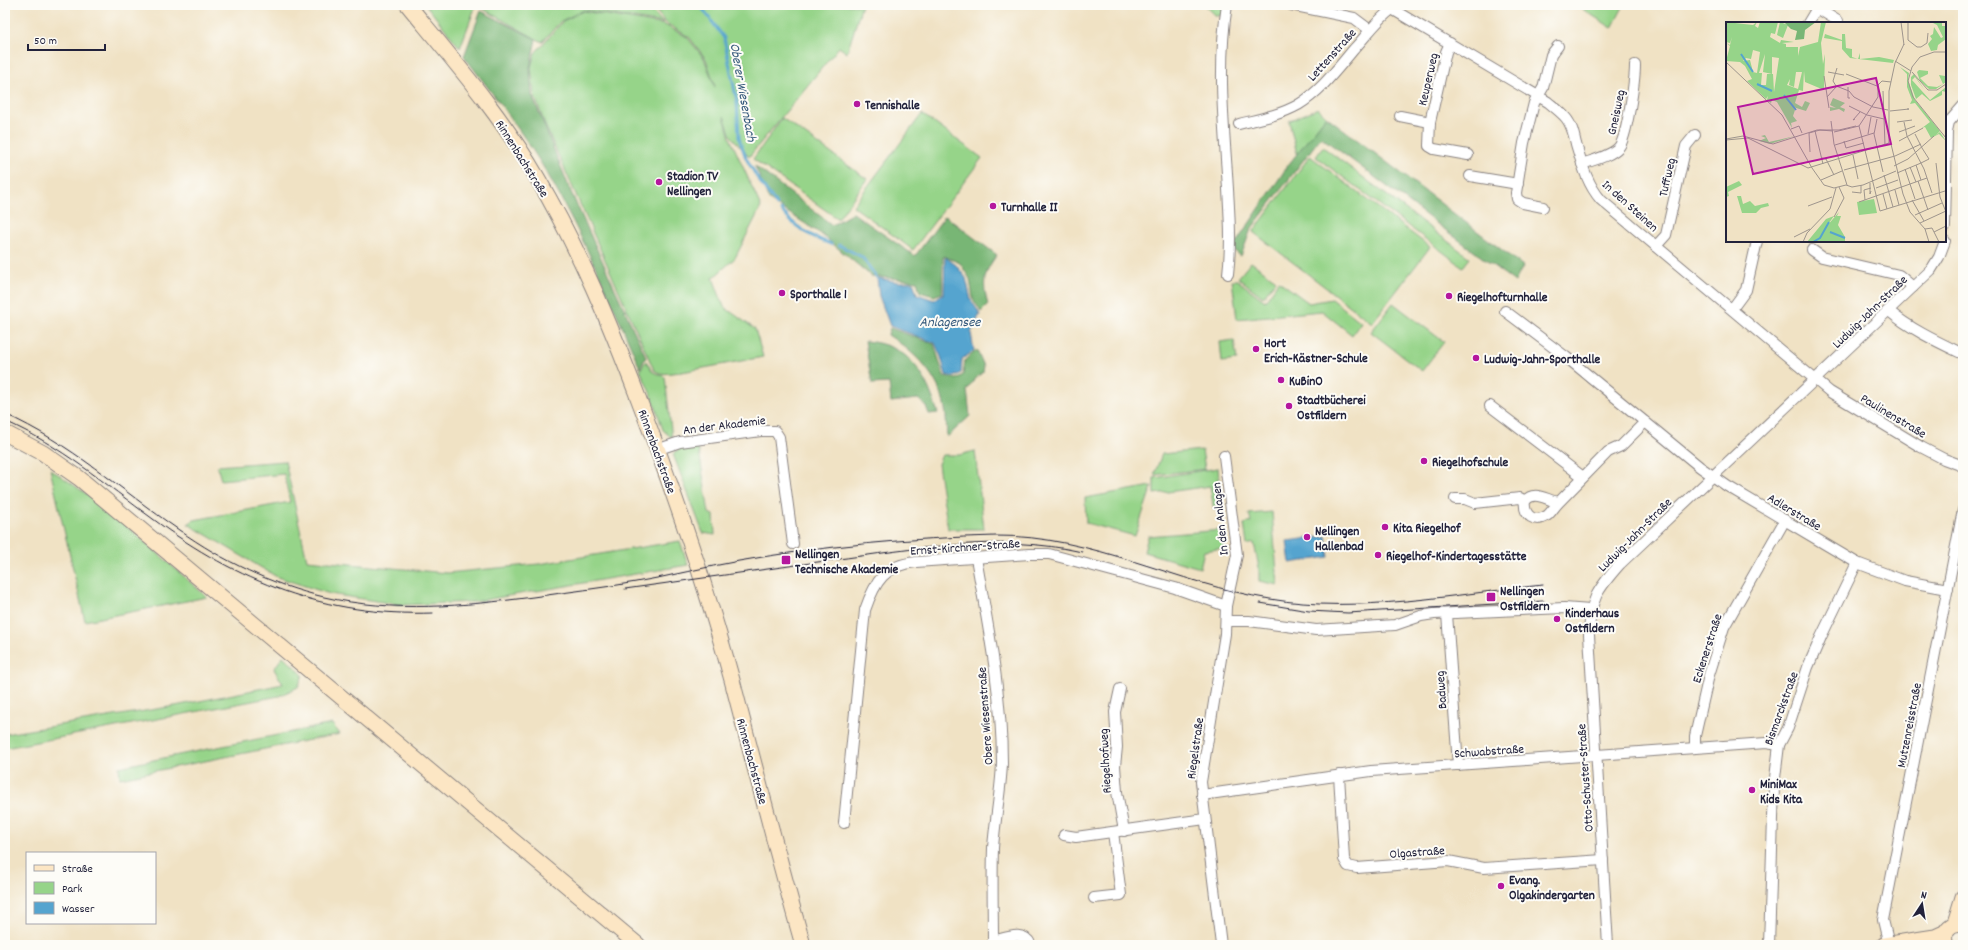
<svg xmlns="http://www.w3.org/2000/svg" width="1968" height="950" viewBox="0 0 1968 950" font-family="Dekko,sans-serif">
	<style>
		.green { fill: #96d489; stroke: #5c7b62 }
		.forest { fill: #78b675; stroke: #4d6c58 }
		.water { fill: #55a4cf; stroke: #3c6385 }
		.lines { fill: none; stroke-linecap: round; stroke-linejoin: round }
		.stream { stroke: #55a4cf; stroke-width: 3 }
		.street-casing { stroke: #898280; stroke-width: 12 }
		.secondary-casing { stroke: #898280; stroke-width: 17 }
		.street { stroke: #fff; stroke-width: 10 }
		.secondary { stroke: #fce6c4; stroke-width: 15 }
		.tram { stroke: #22223b; stroke-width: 1 }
		.poi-dot { fill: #b5179e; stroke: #fdfcf7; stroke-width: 1.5 }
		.labels { text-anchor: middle; stroke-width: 4; stroke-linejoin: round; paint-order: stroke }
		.street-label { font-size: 13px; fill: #22223b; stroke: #fdfcf7 }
		.poi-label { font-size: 13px; font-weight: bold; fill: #22223b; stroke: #fdfcf7; text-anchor: start }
		.water-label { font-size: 14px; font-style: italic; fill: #395c7e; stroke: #fdfcf7 }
		.inset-river { fill: none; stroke: #55a4cf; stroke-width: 2 }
		.inset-road { fill: none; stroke: #9e958d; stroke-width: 1 }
		.view { fill: #b5179e; fill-opacity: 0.15; stroke: #b5179e; stroke-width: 2 }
		.inset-edge { fill: none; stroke: #22223b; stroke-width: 2 }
	</style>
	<rect width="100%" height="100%" fill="#fdfcf7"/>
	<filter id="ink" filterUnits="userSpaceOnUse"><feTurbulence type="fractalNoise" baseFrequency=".025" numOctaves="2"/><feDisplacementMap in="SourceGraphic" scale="8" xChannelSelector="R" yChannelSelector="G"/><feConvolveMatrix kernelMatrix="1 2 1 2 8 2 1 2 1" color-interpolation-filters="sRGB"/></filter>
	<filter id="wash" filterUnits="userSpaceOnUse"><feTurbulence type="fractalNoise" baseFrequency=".012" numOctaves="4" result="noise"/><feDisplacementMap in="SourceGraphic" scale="16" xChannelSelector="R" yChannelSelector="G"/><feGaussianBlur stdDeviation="0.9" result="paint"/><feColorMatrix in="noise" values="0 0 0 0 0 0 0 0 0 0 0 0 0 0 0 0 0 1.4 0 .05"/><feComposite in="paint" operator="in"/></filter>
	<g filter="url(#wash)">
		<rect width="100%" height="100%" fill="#f0e2c4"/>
		<!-- green -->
		<g class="green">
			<polygon points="426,5 476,5 460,48"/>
			<polygon points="476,5 647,5 663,23 584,10 561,21 542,42"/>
			<polygon points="651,5 862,5 847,53 839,47 749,157 731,136 724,116 730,138 761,207 735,258 713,278 724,307 755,329 763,357 682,372 661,374 654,370 545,125 534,94 531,67 535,53 563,21 583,11 665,25 687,37 704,58 715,87 706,59 689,37 666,23"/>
			<polygon points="1205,5 1224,5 1221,16 1215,15"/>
			<polygon points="1576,5 1624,5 1612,28"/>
			<polygon points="1318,108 1326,116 1297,154 1289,121"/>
			<polygon points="922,114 982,158 913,250 853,206"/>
			<polygon points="782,118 867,179 838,219 753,159"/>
			<polygon points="1323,147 1470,258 1463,267 1316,157"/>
			<polygon points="1310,156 1430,247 1372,323 1253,232"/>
			<polygon points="1251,262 1276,280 1263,297 1238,278"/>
			<polygon points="1232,280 1237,280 1265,301 1279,281 1309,303 1332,299 1361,322 1352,335 1322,311 1237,319"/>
			<polygon points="1393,303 1444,342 1422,371 1371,332"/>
			<polygon points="1234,340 1237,360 1222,362 1220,342"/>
			<polygon points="646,361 653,372 665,377 672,438 663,430 653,399 640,370"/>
			<polygon points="698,445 709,513 714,515 715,535 703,533 673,454 680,448"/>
			<polygon points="1202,450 1205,469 1154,475 1162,454"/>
			<polygon points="975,451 984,529 948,529 938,464 942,455 959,455"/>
			<polygon points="285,461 307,560 447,573 539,564 680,541 688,565 473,602 402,605 330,594 277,577 188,524 194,520 290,502 284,474 221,480 217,466"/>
			<polygon points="1218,468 1222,509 1214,510 1210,486 1154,494 1154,478"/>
			<path d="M 50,469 C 107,505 157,553 207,597 L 85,621 Z"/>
			<polygon points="1152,486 1135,536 1086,523 1085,498"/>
			<polygon points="1272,512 1278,585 1259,581 1259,568 1254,543 1247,545 1244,524 1251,522 1249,514"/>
			<polygon points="1222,530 1224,548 1204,551 1200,568 1144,552 1148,536"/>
			<polygon points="283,656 303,675 298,687 279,696 5,748 5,734 175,706 283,684 274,669"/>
			<polygon points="332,724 340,734 120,778 119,767"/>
		</g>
		<!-- forest -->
		<g class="forest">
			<path d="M 481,11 L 536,39 L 530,68 L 532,95 L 571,192 L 646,357 L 640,368 C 613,304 585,241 551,180 C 526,136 494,96 464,56 Z"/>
			<polygon points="1326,116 1523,266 1515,282 1321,137 1251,229 1241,256 1232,249 1289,164"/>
			<path d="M 755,166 L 832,225 L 853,213 L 915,256 L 945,216 L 997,255 C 983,273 982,283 988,305 L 981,312 L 973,299 L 970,279 L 960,263 L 943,256 L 942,293 L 934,296 L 920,292 L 917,281 L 871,276 L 821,234 L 769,200 Z"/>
			<path d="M 890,328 L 934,344 L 944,376 L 956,379 L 963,375 L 965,360 L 977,350 L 984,366 L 983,372 L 977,377 L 967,390 L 970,416 L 947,437 C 946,428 947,418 945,409 C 940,376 914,352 888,335 Z"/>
			<path d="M 865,341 C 911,345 925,374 938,413 L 929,414 L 926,406 L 918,399 L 891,402 L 889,383 L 872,384 Z"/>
		</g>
		<!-- water -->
		<g class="water">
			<polygon points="945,257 956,265 966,278 971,300 980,314 971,333 974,351 962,359 961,373 954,377 946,375 941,357 935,343 890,326 879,296 877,278 898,282 913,282 917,294 934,300 944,293"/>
			<polygon points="1326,536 1329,557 1290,563 1287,541"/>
		</g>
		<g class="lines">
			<!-- stream -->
			<g class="stream">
				<polyline points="700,5 724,38 737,102 739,138 746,158 758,179 777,205"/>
				<path d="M 781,210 C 794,227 811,237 831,244"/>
				<polyline points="839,245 862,257 877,278"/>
			</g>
		</g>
	</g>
	<g filter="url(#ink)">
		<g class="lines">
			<!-- street casing -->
			<g class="street-casing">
				<g id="street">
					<path d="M 1227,5 C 1218,60 1223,118 1227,173 C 1229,207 1232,240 1228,274"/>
					<polyline points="1291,5 1354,18 1370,30"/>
					<path d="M 1389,5 L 1392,9 L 1548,102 C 1554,107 1561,112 1566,118 C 1572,125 1574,135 1576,144 C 1582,164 1587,184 1601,200 L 1830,392 L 1921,447 L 1944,459 L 1963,466"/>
					<polyline points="1812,5 1838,21 1837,23"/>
					<polyline points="1808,23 1817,8"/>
					<polyline points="1450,43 1446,52 1430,122 1429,146 1434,149 1468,155"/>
					<polyline points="1400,116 1430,122"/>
					<path d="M 1239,124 C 1259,119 1280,115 1298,105 C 1321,91 1337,69 1354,49 C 1367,35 1377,20 1392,9"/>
					<path d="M 1582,164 C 1593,160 1611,156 1619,147 C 1627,137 1635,80 1635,65"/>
					<polyline points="1470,176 1518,184"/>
					<polyline points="1543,207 1523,203 1517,199 1516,193 1524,143 1534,103 1543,88 1551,55 1558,46"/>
					<polyline points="1945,227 1947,131 1949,122 1963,106"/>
					<polyline points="1656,246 1666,235 1686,146 1695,135"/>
					<polyline points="1812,250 1822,257 1899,275 1913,287"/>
					<polyline points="1732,309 1746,290 1757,241"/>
					<polyline points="1505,311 1566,357 1700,467 1727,486 1857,563 1905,581 1948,589"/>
					<path d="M 1889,311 C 1910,329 1938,342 1963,354"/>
					<polyline points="1490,406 1583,477"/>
					<polyline points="659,449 680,442 761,431 775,431 779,437 793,544"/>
					<polyline points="1455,499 1465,499 1475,503 1520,498 1525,501"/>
					<path d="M 1559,502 C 1555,506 1552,511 1548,515 C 1535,524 1523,516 1525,501 C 1535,489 1547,501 1559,502 L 1608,452 L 1621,446 L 1645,422"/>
					<path d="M 976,558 C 988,626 1002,694 1002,763 C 1001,791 995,819 993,848 C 992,880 993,912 993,945"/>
					<polyline points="1447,614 1458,765"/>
					<polyline points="1226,621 1249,621 1316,630 1395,625 1421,616 1434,614 1564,608 1590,610"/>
					<polyline points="1120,689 1115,712 1117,747 1115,766 1117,792 1124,831"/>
					<polyline points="1695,748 1695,736 1709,675 1724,627 1785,520"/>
					<polyline points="1339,775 1344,859 1348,866 1357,868 1448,861 1484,868 1603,860"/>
					<polyline points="1202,795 1371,771 1766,743 1779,745"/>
					<path d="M 844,823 L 865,610 C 875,581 885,565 916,562 L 1030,554 L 1049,554 L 1175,588 L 1226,606"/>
					<polyline points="1064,835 1076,837 1205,819"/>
					<polyline points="1094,898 1121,895 1113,832"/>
					<path d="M 993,941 C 1006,938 1024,929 1031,945"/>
					<polyline points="1221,945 1201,782 1225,634 1226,606 1237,555 1224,456"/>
					<path d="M 1608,945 L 1589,635 C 1590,599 1597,590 1620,564 L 1931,270 L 1939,257 L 1945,241"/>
					<polyline points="1769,945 1774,786 1779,745 1788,728 1808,667 1821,637 1857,563"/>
					<polyline points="1889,945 1883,920 1963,510"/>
				</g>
			</g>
			<!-- secondary casing -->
			<g class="secondary-casing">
				<g id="secondary">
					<path d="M 408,5 C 454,61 502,116 538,179 C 579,249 610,324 639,400 C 674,492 706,585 732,680 C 755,768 778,857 803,945"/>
					<polyline points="5,433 43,453 79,478 638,945"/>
					<polyline points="1955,923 1963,897"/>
					<polyline points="1884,945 1935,937 1946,932"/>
					<path d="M 1946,945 C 1941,933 1950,921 1963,924"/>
				</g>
			</g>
			<!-- street -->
			<use href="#street" class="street"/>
			<!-- secondary -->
			<use href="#secondary" class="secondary"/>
			<!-- tram -->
			<g class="tram">
				<path d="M 5,414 C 70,443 121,490 179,530 C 223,561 272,585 324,597 C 394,613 463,606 533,597 C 567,592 602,588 636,582 C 671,576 705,567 739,561 C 823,546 910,538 996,536 C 1092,535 1177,584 1270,599 C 1357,614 1455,594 1543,585"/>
				<path d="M 5,421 C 60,445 105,484 153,519 C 238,582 326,617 433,613"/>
				<path d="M 625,589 C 694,579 763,570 832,560 C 914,549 1000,533 1082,552"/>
				<polyline points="1260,603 1309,611 1348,613 1544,601"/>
			</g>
		</g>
	</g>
	<!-- markers -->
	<g class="poi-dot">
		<circle cx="857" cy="104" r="4"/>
		<circle cx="659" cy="182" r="4"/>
		<circle cx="993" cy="206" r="4"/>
		<circle cx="782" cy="293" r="4"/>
		<circle cx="1449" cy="296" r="4"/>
		<circle cx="1256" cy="349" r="4"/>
		<circle cx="1476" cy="358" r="4"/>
		<circle cx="1281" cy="380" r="4"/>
		<circle cx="1289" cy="406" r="4"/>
		<circle cx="1424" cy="461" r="4"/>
		<circle cx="1385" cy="527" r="4"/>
		<circle cx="1307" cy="537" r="4"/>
		<circle cx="1378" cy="555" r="4"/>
		<rect x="781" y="555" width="10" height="10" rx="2"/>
		<rect x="1486" y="592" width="10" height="10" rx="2"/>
		<circle cx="1557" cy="619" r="4"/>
		<circle cx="1752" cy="790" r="4"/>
		<circle cx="1501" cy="886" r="4"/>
	</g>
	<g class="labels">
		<!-- street labels -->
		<g class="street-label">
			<text transform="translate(1331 54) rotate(-48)" y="5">Lettenstraße</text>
			<text transform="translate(1427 79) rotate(-77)" y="5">Keuperweg</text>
			<text transform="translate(1615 112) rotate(-78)" y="5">Gneisweg</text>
			<text transform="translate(523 158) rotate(58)" y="5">Rinnenbachstraße</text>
			<text transform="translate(1666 177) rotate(-77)" y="5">Tuffweg</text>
			<text transform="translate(1631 205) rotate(42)" y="5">In den Steinen</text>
			<text transform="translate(1869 311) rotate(-44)" y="5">Ludwig-Jahn-Straße</text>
			<text transform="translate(1894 415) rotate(31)" y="5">Paulinenstraße</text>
			<text transform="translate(724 424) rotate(-7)" y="5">An der Akademie</text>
			<text transform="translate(658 451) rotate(70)" y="5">Rinnenbachstraße</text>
			<text transform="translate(1795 511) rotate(31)" y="5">Adlerstraße</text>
			<text transform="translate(1219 519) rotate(-96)" y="5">In den Anlagen</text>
			<text transform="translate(1634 534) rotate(-45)" y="5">Ludwig-Jahn-Straße</text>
			<text transform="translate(965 546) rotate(-4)" y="5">Ernst-Kirchner-Straße</text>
			<text transform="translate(1706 648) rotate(-72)" y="5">Eckenerstraße</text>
			<text transform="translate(1440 690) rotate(-94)" y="5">Badweg</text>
			<text transform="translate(1780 708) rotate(-70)" y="5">Bismarckstraße</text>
			<text transform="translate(984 716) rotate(-94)" y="5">Obere Wiesenstraße</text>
			<text transform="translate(1908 725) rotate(-79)" y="5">Mutzenreisstraße</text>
			<text transform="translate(1194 748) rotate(-82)" y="5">Riegelstraße</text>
			<text transform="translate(1489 750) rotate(-4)" y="5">Schwabstraße</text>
			<text transform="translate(753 761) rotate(75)" y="5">Rinnenbachstraße</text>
			<text transform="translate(1104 761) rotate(-93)" y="5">Riegelhofweg</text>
			<text transform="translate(1584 778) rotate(-94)" y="5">Otto-Schuster-Straße</text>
			<text transform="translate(1417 851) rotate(-4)" y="5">Olgastraße</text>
		</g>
		<!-- poi labels -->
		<g class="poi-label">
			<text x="865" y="109">Tennishalle</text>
			<text x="667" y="180">Stadion TV<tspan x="667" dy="15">Nellingen</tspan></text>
			<text x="1001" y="211">Turnhalle II</text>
			<text x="790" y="298">Sporthalle 1</text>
			<text x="1457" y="301">Riegelhofturnhalle</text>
			<text x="1264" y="347">Hort<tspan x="1264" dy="15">Erich-Kästner-Schule</tspan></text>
			<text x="1484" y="363">Ludwig-Jahn-Sporthalle</text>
			<text x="1289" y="385">KuBinO</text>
			<text x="1297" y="404">Stadtbücherei<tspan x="1297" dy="15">Ostfildern</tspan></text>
			<text x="1432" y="466">Riegelhofschule</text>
			<text x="1393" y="532">Kita Riegelhof</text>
			<text x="1315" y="535">Nellingen<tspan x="1315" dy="15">Hallenbad</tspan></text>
			<text x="795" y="558">Nellingen<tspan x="795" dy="15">Technische Akademie</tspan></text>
			<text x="1386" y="560">Riegelhof-Kindertagesstätte</text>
			<text x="1500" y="595">Nellingen<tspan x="1500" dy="15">Ostfildern</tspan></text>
			<text x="1565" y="617">Kinderhaus<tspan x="1565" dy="15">Ostfildern</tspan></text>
			<text x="1760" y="788">MiniMax<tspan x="1760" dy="15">Kids Kita</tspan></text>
			<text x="1509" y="884">Evang.<tspan x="1509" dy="15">Olgakindergarten</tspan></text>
		</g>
		<!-- water labels -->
		<g class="water-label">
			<text transform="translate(744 92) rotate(80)" y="5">Oberer Wiesenbach</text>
			<text x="950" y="326">Anlagensee</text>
		</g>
	</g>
	<!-- overview -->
	<g transform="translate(1726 22)">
		<rect width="220" height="220" fill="#f0e2c4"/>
		<path d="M 0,0 L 27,3 L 31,0 L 29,4 L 32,6 L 34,0 L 52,0 L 49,12 L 45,11 L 44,15 L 54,21 L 55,18 L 68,20 L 56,21 L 60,22 L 60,25 L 72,25 L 72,34 L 74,25 L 92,20 L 95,0 L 100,0 L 95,21 L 97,42 L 99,32 L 98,68 L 79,60 L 78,49 L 77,69 L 73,68 L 69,81 L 76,85 L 79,79 L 84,81 L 80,89 L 67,85 L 69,88 L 67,94 L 71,99 L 65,101 L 66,106 L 51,80 L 46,78 L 45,81 L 41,78 L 42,74 L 40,77 L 21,59 L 26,57 L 19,44 L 14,40 L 0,39 L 4,24 L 0,21 L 4,23 L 6,15 L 28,21 L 6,15 L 4,21 L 0,20 ZM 27,28 L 34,30 L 31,51 L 27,50 L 24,38 L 17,39 L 20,36 L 25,37 ZM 39,32 L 37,50 L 46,52 L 46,35 L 53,36 L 48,70 L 47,52 L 41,52 L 40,63 L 35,63 L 36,51 L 33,51 ZM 70,50 L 76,50 L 72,67 L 61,63 L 64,57 L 63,63 L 68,65 ZM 54,0 L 62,3 L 57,16 L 51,13 ZM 205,0 L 216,0 L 216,4 L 220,4 L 220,17 L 212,23 L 211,28 L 205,29 L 202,22 L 206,17 L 204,14 L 207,12 L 208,5 L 215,16 L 217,15 L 211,3 ZM 99,12 L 116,18 L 116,12 L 119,12 L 120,26 L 126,27 L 126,35 L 132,37 L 134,31 L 134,37 L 153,35 L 168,38 L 167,41 L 124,36 L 116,27 L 116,19 L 98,16 ZM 174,45 L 183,51 L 182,58 L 189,78 L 185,80 L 189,78 L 214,109 L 209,114 L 214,110 L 220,119 L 213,112 L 205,116 L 199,105 L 196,106 L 204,100 L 189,81 L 184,82 L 186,78 L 181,65 L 181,52 ZM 193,48 L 202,49 L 202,52 L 194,56 L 202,64 L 211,65 L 217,62 L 213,53 L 219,54 L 220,60 L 210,67 L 203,67 L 194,59 L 191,50 ZM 188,52 L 198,67 L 189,55 L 186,58 L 204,78 L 220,65 L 220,70 L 216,69 L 216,73 L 204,79 L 196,72 L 190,77 L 185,63 L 185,55 ZM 107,76 L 119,81 L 114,85 L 119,87 L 118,90 L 113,87 L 104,89 L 104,85 L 110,86 L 104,83 ZM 39,113 L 43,120 L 69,114 L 44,122 L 33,119 L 40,116 L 35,114 ZM 13,159 L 16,163 L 2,170 L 3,174 L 0,175 L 0,165 ZM 11,174 L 15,174 L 17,182 L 24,179 L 29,184 L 42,181 L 43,184 L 35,186 L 30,191 L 16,191 ZM 148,177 L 151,191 L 133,193 L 131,180 ZM 113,190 L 111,194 L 115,194 L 112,203 L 119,215 L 119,220 L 81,220 L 100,197 L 108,194 L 100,205 Z" fill="#96d489" fill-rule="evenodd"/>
		<path d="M 58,0 L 90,0 L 79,8 L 78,17 L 69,18 L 71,9 L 65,7 Z" fill="#78b675"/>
		<path class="inset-river" d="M 15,32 L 27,50M 31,62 L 46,69M 58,73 L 70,88M 104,210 L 119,216M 87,220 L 94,216 L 103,200"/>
		<path class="inset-road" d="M 175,0 L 178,23M 182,0 L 182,18 L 191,25 L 195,25 L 201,21 L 202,11M 220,30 L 208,30 L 194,35 L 186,45 L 182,59 L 187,75 L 220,116M 169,39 L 185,49M 0,40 L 56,93 L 86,146M 111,46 L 107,59 L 110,64 L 123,69 L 128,75 L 147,85 L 162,88M 102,50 L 118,53M 186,50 L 202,68 L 211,68 L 220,62M 120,52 L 151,64M 98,54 L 103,86M 122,65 L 122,76 L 124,76M 157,69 L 159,123M 101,75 L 110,65M 123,84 L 141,93 L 158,97M 164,89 L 183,87 L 181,87M 129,97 L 127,98 L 134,90M 151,97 L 148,112 L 157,150M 105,99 L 108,122 L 121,163M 171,100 L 186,98M 178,100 L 181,114 L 198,147 L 206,171M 133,104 L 154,189 L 219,169M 133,104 L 152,75 L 152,63 L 156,59 L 165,60M 65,107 L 73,104 L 76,111M 89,109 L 97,142M 108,110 L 133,104M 173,110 L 189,104M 142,112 L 145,95M 189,112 L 196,126M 0,117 L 17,114 L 47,122 L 91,108 L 113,108 L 130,104M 0,118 L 22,116 L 82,146 L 163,121M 118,119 L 120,126 L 138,121M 173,119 L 197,106M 163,121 L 163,69 L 169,41 L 178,22M 165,122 L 177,172 L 184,190 L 199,207 L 203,220M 109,123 L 148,111M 84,130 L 83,111 L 94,108 L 107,109M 127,133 L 132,157M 96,136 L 100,137 L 108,153M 195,141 L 203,137 L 196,126M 210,141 L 214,175 L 220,190M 190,143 L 195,158M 168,144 L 182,137 L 208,114M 184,145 L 190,160M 86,146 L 98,163 L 108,166 L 120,163 L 126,165 L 137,163 L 170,149M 179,147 L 189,177M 118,148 L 169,134 L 195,122M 171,151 L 195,141M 158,153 L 167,185M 95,158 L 116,149M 192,159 L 202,188M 144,161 L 144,172 L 145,169M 150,166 L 172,158M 169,168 L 173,183M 126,170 L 135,171 L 135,163M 157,172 L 161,187M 139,178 L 138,168 L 145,166M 186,178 L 198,199M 133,180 L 201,156M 82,184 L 106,175M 189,193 L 216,181M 108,195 L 118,176 L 113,165M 194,201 L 220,189M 199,207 L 206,206 L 213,220M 208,210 L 220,204M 68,215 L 84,207M 77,220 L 81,211 L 104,187 L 110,166"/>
		<path class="view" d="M 150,56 L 165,122 L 27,152 L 12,85 Z"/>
		<rect width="220" height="220" class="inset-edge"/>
	</g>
	<!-- margin -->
	<rect width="1968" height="950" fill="none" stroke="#fdfcf7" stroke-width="20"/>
	<!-- legend -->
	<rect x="26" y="852" width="130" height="72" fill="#fdfcf7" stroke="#a5a5ac"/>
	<rect x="34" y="865" width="20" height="6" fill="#fce6c4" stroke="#a5a5ac"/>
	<text x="62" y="872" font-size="12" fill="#22223b">Straße</text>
	<rect x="34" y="882" width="20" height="12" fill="#96d489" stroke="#a5a5ac"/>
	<text x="62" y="892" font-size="12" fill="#22223b">Park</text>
	<rect x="34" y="902" width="20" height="12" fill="#55a4cf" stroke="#a5a5ac"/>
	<text x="62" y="912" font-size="12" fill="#22223b">Wasser</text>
	<!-- north arrow -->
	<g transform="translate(1922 904) rotate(12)" stroke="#fdfcf7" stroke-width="3" paint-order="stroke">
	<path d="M0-3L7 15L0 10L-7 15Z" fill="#22223b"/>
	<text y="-6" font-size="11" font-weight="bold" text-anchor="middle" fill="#22223b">N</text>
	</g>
	<!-- scale -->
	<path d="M28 44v6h77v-6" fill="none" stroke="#22223b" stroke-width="2"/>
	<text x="34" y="44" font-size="12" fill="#22223b" stroke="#fdfcf7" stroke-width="3" paint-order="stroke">50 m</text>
</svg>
